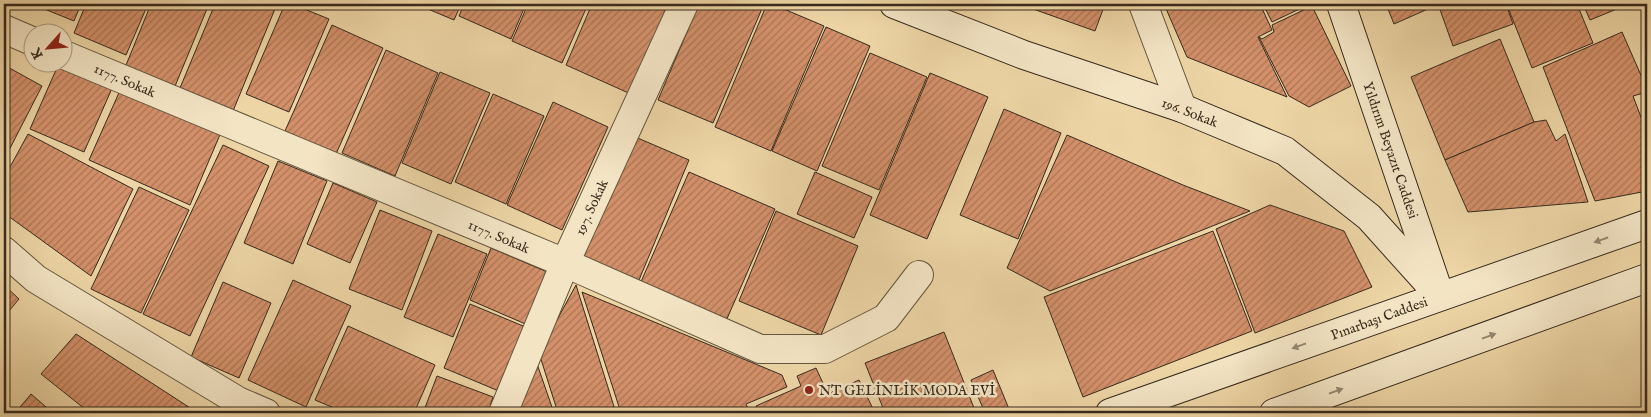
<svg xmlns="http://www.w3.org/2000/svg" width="1651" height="417" viewBox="0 0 1651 417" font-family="'IM FELL English',serif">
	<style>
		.building { fill: url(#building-hatch); stroke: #372b1c }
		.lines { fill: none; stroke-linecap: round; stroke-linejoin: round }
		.street-casing { stroke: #64563e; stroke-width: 30 }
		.secondary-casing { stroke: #372b1c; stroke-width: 30 }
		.street { stroke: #f3e4c4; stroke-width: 28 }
		.secondary { stroke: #f3e4c4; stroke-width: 28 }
		.oneway { fill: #958870 }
		.poi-dot { fill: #8f2418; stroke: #f3e4c4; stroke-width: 2 }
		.labels { text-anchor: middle; stroke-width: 5; stroke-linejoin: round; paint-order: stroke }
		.street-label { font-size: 14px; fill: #372b1c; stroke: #f3e4c4 }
		.poi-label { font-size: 14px; fill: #372b1c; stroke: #f3e4c4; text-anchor: start }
	</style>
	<defs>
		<pattern id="building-hatch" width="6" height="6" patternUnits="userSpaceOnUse" patternTransform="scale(1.25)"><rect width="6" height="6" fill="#d3906a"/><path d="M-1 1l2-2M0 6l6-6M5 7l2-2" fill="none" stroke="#ac7656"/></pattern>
	</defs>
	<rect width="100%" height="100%" fill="#edd5a5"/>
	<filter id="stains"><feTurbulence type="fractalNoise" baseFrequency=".004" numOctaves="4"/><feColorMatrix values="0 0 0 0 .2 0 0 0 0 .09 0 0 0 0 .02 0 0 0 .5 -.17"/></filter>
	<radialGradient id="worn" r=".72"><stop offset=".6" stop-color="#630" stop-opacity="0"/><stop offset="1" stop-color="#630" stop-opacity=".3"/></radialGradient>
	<!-- building -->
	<g class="building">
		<polygon points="32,4 81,4 74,21"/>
		<polygon points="86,4 148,4 126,55 74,33"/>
		<polygon points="151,4 209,4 173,91 124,70"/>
		<polygon points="215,4 277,4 233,111 180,88"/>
		<polygon points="285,4 292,4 329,19 289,112 246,94"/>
		<polygon points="416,4 461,4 454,20"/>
		<polygon points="464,4 526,4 511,39 459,16"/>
		<polygon points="528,4 588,4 562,63 512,41"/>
		<polygon points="592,4 672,4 633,95 566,65"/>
		<polygon points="699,4 764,4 713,123 658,100"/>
		<polygon points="767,4 772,4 824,26 771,151 715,127"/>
		<polygon points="1019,4 1105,4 1095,31"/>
		<polygon points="1164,4 1260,4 1272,30 1258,37 1287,97 1187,57"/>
		<polygon points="1263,4 1310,4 1272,22"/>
		<polygon points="1386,4 1426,4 1428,9 1394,24"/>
		<polygon points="1438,4 1506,4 1513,24 1453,46"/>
		<polygon points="1509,4 1577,4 1593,43 1532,68 1507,5"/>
		<polygon points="1583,4 1629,4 1590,20"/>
		<polygon points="1312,6 1351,86 1309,107 1289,96 1259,37 1262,39 1274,32 1272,25"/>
		<polygon points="332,25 383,48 336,154 285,131"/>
		<polygon points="826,27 870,46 817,171 772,151"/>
		<polygon points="1622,32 1647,89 1647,92 1633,96 1647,133 1647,191 1595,201 1543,67"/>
		<polygon points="1500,39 1534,122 1445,160 1411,77"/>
		<polygon points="386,50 438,73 395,176 342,153"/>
		<polygon points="870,53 927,77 879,190 822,166"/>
		<polygon points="59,63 113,86 84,152 30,129"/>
		<polygon points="4,65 42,86 4,160"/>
		<polygon points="440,72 490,93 451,184 402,163"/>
		<polygon points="930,73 988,97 927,239 870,215"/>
		<polygon points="122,86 222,130 190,205 89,160"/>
		<polygon points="493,94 544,116 506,204 455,182"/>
		<polygon points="553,102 608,127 562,230 507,205"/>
		<polygon points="1004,109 1061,133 1018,239 960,215"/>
		<polygon points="1546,120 1556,141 1565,134 1588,202 1468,212 1445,160 1534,122"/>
		<polygon points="28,134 133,189 91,276 4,213 4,178"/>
		<polygon points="1067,135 1183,185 1250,211 1050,291 1007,268"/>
		<polygon points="633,136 689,160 639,280 582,256"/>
		<polygon points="223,145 269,166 190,336 143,314"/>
		<polygon points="278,161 327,181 293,264 244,243"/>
		<polygon points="689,172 775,209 726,321 640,284"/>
		<polygon points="815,172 872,197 854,238 797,214"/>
		<polygon points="333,183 377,202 350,263 307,244"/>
		<polygon points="139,187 189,210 141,313 91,289"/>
		<polygon points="1270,205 1344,231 1372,287 1255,333 1216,229"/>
		<polygon points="380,210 432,231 402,310 349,289"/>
		<polygon points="776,211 858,246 821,335 739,301"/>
		<polygon points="1213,231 1252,331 1083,397 1044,297"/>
		<polygon points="438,234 487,254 453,337 404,317"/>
		<polygon points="491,248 552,274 530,326 470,300"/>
		<polygon points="293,280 351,306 306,407 248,380"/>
		<polygon points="223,282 271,303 239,378 191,357"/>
		<polygon points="4,285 19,299 4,317"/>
		<polygon points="576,285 616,413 558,413 539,353"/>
		<polygon points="582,292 782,375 787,387 746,404 750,413 647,413 646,408 621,413"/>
		<polygon points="470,304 528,328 501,392 444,368"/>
		<polygon points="348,326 435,365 414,413 346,413 315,400"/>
		<polygon points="944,332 976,413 885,413 865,363"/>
		<polygon points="76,334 198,413 90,413 41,374"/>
		<polygon points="535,358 554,413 513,413"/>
		<polygon points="816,368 828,394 859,380 875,413 759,413 756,406 801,386 797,376"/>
		<polygon points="993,370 1009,409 998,413 985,413 971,380"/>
		<polygon points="437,376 493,397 488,413 423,413"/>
		<polygon points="31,394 53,413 15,413"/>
	</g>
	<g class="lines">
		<!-- street casing -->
		<g class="street-casing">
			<g id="street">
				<polyline points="1143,4 1182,108"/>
				<polyline points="4,29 32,41"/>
				<polyline points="62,54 565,263 760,349 825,349 886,318 919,275"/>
				<polyline points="4,251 36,279 238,401 266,413"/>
				<polyline points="503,413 565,263 684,4"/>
			</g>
		</g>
		<!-- secondary casing -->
		<g class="secondary-casing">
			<g id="secondary">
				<polyline points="894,4 1024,55 1182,108 1285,151 1369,217 1440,296"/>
				<polyline points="1341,4 1436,284"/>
				<polyline points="1110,413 1647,224"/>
				<polyline points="1274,413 1647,278"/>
			</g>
		</g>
		<!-- street -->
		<use href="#street" class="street"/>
		<!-- secondary -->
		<use href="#secondary" class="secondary"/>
	</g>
	<!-- one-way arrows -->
	<defs><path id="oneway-solid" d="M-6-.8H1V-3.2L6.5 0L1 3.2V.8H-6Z" transform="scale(1.25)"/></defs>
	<g class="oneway">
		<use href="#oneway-solid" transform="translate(1601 240) rotate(161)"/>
		<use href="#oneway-solid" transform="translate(1489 336) rotate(-20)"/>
		<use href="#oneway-solid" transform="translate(1299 346) rotate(160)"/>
		<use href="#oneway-solid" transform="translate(1336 391) rotate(-20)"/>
	</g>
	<!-- markers -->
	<circle class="poi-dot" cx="809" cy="390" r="5"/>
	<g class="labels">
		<!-- street labels -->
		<g class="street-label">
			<text transform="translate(125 80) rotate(23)" y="5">1177. Sokak</text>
			<text transform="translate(1190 112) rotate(21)" y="5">196. Sokak</text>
			<text transform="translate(1391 150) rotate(71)" y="5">Yıldırım Beyazıt Caddesi</text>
			<text transform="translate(591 207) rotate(-65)" y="5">197. Sokak</text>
			<text transform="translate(499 236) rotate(23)" y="5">1177. Sokak</text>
			<text transform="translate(1379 318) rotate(-20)" y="5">Pınarbaşı Caddesi</text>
		</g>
		<!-- poi labels -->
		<g class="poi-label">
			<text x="819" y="395">NT GELİNLİK MODA EVİ</text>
		</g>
	</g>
	<!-- margin -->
	<rect width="1651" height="417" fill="none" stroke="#edd5a5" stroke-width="20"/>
	<rect x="5" y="5" width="1641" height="407" fill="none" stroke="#372b1c" stroke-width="2.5"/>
	<rect x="10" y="10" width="1631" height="397" fill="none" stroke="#372b1c"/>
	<!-- north arrow -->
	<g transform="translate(48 48) rotate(243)"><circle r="24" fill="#f3e4c4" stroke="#a89a81"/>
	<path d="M0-4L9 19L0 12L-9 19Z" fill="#8f2418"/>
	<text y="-8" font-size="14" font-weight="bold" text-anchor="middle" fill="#372b1c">K</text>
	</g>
	<rect width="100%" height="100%" filter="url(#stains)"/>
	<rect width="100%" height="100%" fill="url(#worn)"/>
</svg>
